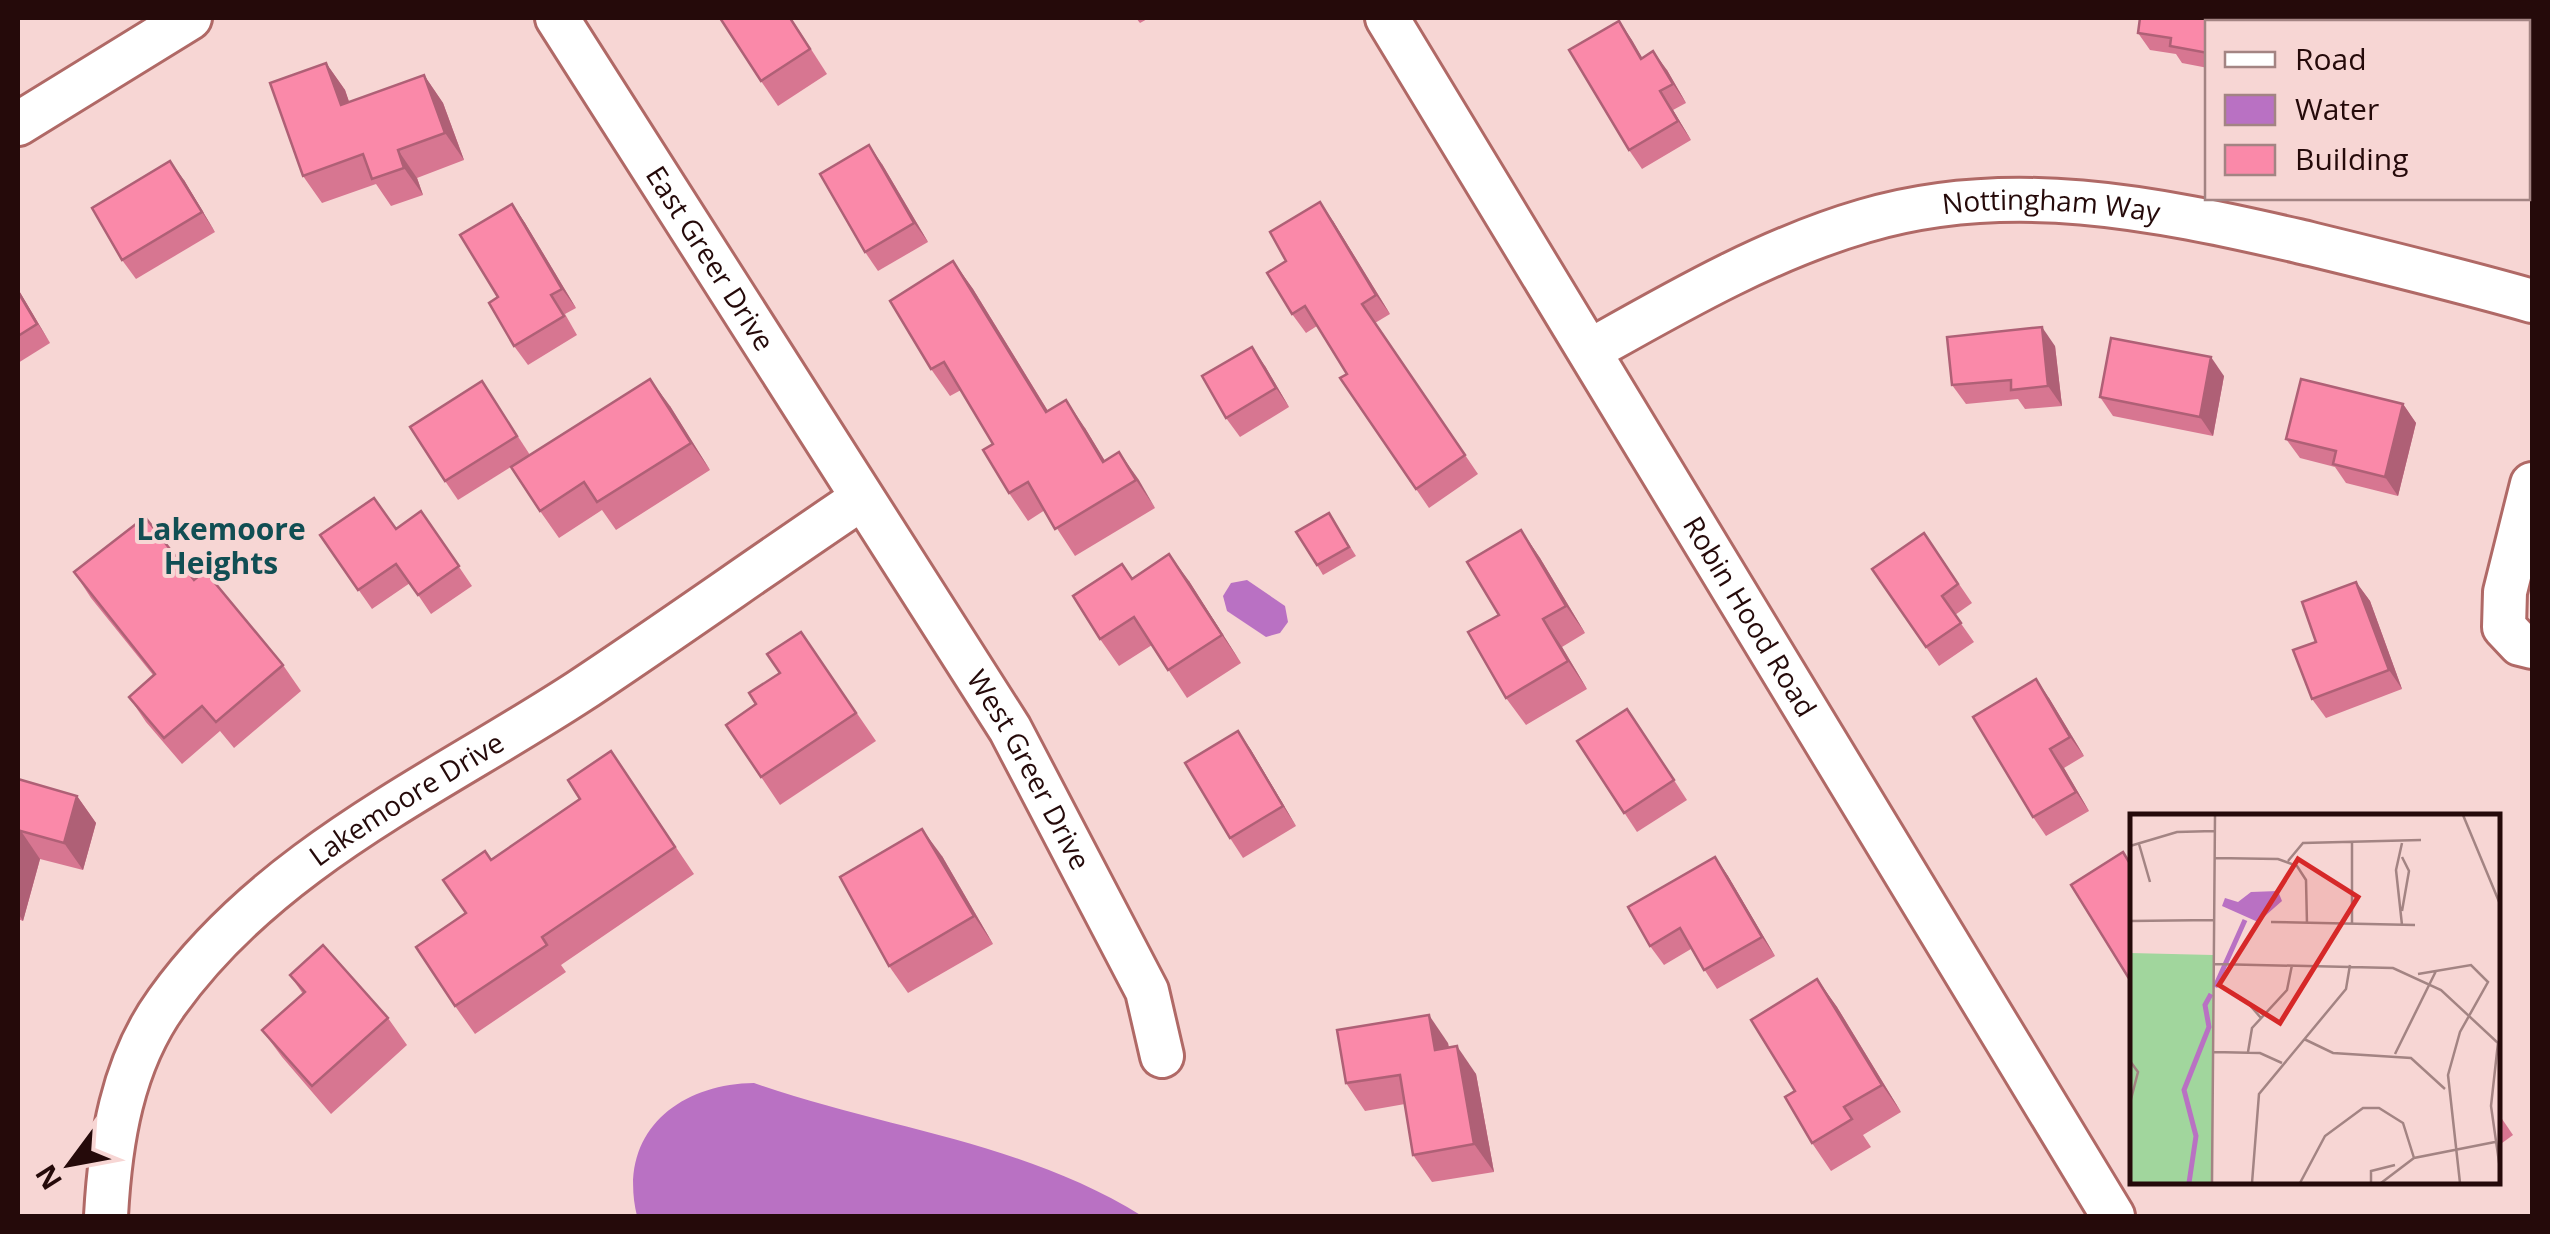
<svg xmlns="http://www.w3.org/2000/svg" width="2550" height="1234" viewBox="0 0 2550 1234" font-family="'Open Sans',sans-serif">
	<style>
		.water { fill: #b971c3 }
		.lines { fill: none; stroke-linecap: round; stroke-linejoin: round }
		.street-casing { stroke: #b06966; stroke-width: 48 }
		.street { stroke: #fff; stroke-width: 42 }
		.wall { fill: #d77691 }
		.shaded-wall { fill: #af6076 }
		.building { fill: #fa89a9; stroke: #af6076; stroke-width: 2.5 }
		.labels { text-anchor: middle; stroke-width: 8; stroke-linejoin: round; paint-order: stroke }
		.street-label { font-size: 28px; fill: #250a0a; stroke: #f7d6d4 }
		.neighbourhood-label { font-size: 30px; font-weight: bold; fill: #114e53; stroke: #f7d6d4 }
		.inset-river { fill: none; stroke: #b971c3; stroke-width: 5 }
		.inset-road { fill: none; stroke: #a38483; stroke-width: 2.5 }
		.view { fill: #d62828; fill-opacity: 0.15; stroke: #d62828; stroke-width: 5 }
		.inset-edge { fill: none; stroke: #250a0a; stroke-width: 5 }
	</style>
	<rect width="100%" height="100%" fill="#f7d6d4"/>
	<!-- water -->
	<g class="water">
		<polygon points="1247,580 1285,606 1288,622 1280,633 1266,637 1227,611 1223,596 1231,583"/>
		<path d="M 754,1083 C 885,1129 1022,1141 1142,1216 L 637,1216 C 617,1134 677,1084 754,1083 Z"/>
	</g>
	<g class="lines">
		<!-- street casing -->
		<g class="street-casing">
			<g id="street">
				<path id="s1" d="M 557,18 L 1010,729 L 1147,991 L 1162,1056"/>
				<path id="s2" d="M 1387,18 L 2113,1216"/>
				<polyline points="18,124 190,18"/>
				<path id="s3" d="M 1591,350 C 1678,301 1768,249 1864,221 C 2009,178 2154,208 2298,241 C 2376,260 2455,279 2532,301"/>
				<polyline points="2532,484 2505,592 2504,627 2520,644 2532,647"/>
				<path id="s4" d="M 106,1216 C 110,1142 122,1064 167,1002 C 270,858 436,785 580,691 C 675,628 767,562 861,499"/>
			</g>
		</g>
		<!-- street -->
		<use href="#street" class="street"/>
	</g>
	<!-- wall -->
	<g class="wall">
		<polygon points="791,18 827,74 778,106 761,81"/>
		<polygon points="1136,18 1149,18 1140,23"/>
		<polygon points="1619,21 1642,58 1667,70 1686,103 1673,110 1691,140 1642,169 1629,150"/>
		<polygon points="2208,22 2208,68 2182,63 2176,54 2150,50 2138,33"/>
		<polygon points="326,63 345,90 349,102 424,75 443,103 464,160 417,178 423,195 391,206 376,184 322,203 303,176"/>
		<polygon points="882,164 928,242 878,271 865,252"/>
		<polygon points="184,180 215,232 136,279 122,260"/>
		<polygon points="512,204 525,223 576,308 565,314 577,335 528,365 514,346 498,297"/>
		<polygon points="1333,221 1390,314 1375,323 1478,474 1429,508 1340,378 1347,374 1317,326 1306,333 1292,314 1286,261"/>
		<polygon points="953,261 973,289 1048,411 1085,428 1105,461 1119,452 1155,508 1075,556 1045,510 1028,521 1009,493 993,444 961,390 950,396 931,369"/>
		<polygon points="18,289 50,343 18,363"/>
		<polygon points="2055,346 2062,406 2025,409 2018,399 1966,404 1952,385"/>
		<polygon points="1265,366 1289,407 1240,437 1226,418"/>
		<polygon points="2224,376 2213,436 2113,416 2100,397"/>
		<polygon points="482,381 530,455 458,500 445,481"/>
		<polygon points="2403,404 2416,423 2398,496 2346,483 2335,467 2300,458 2286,439"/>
		<polygon points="670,406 710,470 616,530 602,510 559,538 540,511"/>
		<polygon points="421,511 472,586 431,614 410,583 372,609 320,535 396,529"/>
		<polygon points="1329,513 1356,556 1323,575 1317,565"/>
		<polygon points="1521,530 1540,558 1585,633 1562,647 1587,689 1526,725 1506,698 1499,615"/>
		<polygon points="1924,533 1972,603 1955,615 1974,642 1939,666 1872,569"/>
		<polygon points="1122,564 1132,578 1189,581 1241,663 1187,698 1152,645 1119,666 1100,639"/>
		<polygon points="74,572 194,580 283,665 301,691 234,748 220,731 182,764 146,722 129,697 153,675 91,598"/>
		<polygon points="2356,582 2370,601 2402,689 2326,718 2312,699 2316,642"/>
		<polygon points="801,632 876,741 780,805 726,725 756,704 780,673"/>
		<polygon points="2049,698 2084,756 2064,768 2089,811 2046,836 2033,817"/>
		<polygon points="1640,728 1687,800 1637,832 1577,741"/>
		<polygon points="1238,731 1251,750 1296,826 1243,858 1230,838"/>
		<polygon points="611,751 694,874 561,965 566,972 475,1034 455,1006 466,913 491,860 580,799"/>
		<polygon points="18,779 77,796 96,823 83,870 40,859 23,921 18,919"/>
		<polygon points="942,856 993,944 908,993 889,966"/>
		<polygon points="1715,857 1728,876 1775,956 1717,989 1691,949 1664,965 1650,946"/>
		<polygon points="290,975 388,1018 407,1045 331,1114 282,1057 262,1030 303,994"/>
		<polygon points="1817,979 1837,1007 1901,1112 1863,1135 1871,1147 1831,1171 1812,1143 1795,1091"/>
		<polygon points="1448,1043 1449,1048 1476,1074 1494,1172 1432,1182 1413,1155 1405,1104 1365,1111 1346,1083"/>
		<polygon points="2498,1113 2513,1135 2498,1146"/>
	</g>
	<!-- shaded-wall -->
	<g class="shaded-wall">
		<polygon points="2286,18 2293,18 2297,22 2285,22"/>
		<polygon points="1619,21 1632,40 1654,78 1641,59"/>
		<polygon points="1653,51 1667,70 1686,103 1673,84"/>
		<polygon points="326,63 345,90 360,133 341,105"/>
		<polygon points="424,75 443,103 464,160 445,133"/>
		<polygon points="1660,91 1673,110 1691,140 1678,121"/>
		<polygon points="869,145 882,164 928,242 914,223"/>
		<polygon points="398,150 417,178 423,195 404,168"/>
		<polygon points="170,161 184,180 215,232 202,212"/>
		<polygon points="1320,202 1333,221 1390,314 1376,295"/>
		<polygon points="512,204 525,223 576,308 562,289"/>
		<polygon points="953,261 973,289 1065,439 1046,412"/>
		<polygon points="18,289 50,343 18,292"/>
		<polygon points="2042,327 2055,346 2062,406 2048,386"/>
		<polygon points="1252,347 1265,366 1289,407 1276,388"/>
		<polygon points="2211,357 2224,376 2213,436 2200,417"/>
		<polygon points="650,379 670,406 710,470 691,443"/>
		<polygon points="1066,400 1085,428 1122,489 1103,462"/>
		<polygon points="2403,404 2416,423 2398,496 2385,477"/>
		<polygon points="1119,452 1139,480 1155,508 1136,480"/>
		<polygon points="1521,530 1540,558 1585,633 1566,606"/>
		<polygon points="1169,554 1189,581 1241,663 1222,635"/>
		<polygon points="2356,582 2370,601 2402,689 2389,670"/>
		<polygon points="1543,619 1562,647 1587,689 1568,661"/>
		<polygon points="2036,679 2049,698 2084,756 2070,737"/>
		<polygon points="1238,731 1251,750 1296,826 1283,806"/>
		<polygon points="2050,749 2064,768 2089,811 2076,792"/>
		<polygon points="77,796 96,823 83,870 64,843"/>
		<polygon points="922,829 942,856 993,944 974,916"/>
		<polygon points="21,831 40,859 23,921 18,913 18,842"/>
		<polygon points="1715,857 1728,876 1775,956 1762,937"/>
		<polygon points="1817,979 1837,1007 1901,1112 1882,1085"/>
		<polygon points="1429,1015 1448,1043 1454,1078 1435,1050"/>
		<polygon points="1457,1046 1476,1074 1494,1172 1474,1144"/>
	</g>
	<!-- building -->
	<g class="building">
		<polygon points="720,18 790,18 810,49 761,81"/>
		<polygon points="2140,18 2286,18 2285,22 2208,22 2208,53 2170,46 2171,38 2138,33"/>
		<polygon points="1619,21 1641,59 1653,51 1673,84 1660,91 1678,121 1629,150 1569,50"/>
		<polygon points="326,63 341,105 424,75 445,133 398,150 404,168 372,179 363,154 303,176 270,83"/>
		<polygon points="869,145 914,223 865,252 820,174"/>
		<polygon points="170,161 202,212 122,260 92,208"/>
		<polygon points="1320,202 1376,295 1362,304 1465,455 1416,489 1340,378 1347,374 1305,306 1292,314 1267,273 1286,261 1270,232"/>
		<polygon points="512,204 562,289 551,295 564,316 514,346 489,303 498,297 460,235"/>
		<polygon points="953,261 1046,412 1066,400 1103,462 1119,452 1136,480 1055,529 1028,482 1009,493 983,450 993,444 944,362 931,369 890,301"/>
		<polygon points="18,292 37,324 18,336"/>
		<polygon points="2042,327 2048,386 2011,390 2011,380 1952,385 1947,337"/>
		<polygon points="2111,338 2211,357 2200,417 2100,397"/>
		<polygon points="1252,347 1276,388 1226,418 1202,376"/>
		<polygon points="650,379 691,443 597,502 584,482 540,511 511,467"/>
		<polygon points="2301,379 2403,404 2385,477 2333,464 2336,451 2286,439"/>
		<polygon points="482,381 517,436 445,481 410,427"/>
		<polygon points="374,498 396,529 421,511 459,566 418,595 396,564 358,590 320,535"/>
		<polygon points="1329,513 1349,547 1317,565 1296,532"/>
		<polygon points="145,517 194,580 205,571 283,665 216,722 202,706 164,738 129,697 155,674 74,572"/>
		<polygon points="1521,530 1566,606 1543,619 1568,661 1506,698 1468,632 1499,615 1467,562"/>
		<polygon points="1924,533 1958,584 1942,596 1961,623 1926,647 1872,569"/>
		<polygon points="1169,554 1222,635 1168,670 1134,617 1100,639 1073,596 1122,564 1132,579"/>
		<polygon points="2356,582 2389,670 2312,699 2293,650 2316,642 2302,602"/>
		<polygon points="801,632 856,713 761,777 726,725 756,704 749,693 780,673 767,654"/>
		<polygon points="2036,679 2070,737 2050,749 2076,792 2033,817 1973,717"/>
		<polygon points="1627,709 1674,780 1624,813 1577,741"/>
		<polygon points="1238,731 1283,806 1230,838 1185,763"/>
		<polygon points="611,751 675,847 542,937 547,945 455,1006 416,947 466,913 443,880 485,851 491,860 580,799 568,780"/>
		<polygon points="18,779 77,796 64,843 21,831 18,842"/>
		<polygon points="922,829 974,916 889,966 840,877"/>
		<polygon points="2123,852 2132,867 2132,974 2128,977 2071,885"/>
		<polygon points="1715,857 1762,937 1704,970 1680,928 1650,946 1628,907"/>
		<polygon points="323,945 388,1018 312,1086 262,1030 305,992 290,975"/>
		<polygon points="1817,979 1882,1085 1844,1107 1852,1119 1812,1143 1785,1097 1795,1091 1751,1020"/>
		<polygon points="1429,1015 1435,1050 1457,1046 1474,1144 1413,1155 1400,1075 1346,1083 1337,1030"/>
	</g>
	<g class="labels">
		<!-- street labels -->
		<g class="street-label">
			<text dy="10" stroke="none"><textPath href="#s3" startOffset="492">Nottingham Way</textPath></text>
			<text dy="10" stroke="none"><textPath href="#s1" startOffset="285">East Greer Drive</textPath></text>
			<text dy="10" stroke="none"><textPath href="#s2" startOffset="700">Robin Hood Road</textPath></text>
			<text dy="10" stroke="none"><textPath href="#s1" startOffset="888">West Greer Drive</textPath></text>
			<text dy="10" stroke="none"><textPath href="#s4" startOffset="542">Lakemoore Drive</textPath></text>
		</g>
		<!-- neighbourhood labels -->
		<g class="neighbourhood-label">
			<text x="221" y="540">Lakemoore<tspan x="221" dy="34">Heights</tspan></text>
		</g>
	</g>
	<!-- overview -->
	<g transform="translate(2130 814)">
		<rect width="370" height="370" fill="#f7d6d4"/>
		<path d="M 0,139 L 83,141 L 82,369 L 0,369 Z" fill="#a1d69d"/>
		<path d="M 148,77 L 152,87 L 128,108 L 92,92 L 95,84 L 108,88 L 121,78 Z" fill="#b971c3"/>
		<path class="inset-river" d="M 85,173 L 115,106M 59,369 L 66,322 L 54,276 L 79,213 L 75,191 L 81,180"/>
		<path class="inset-road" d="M 333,1 L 370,90M 272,29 L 266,56 L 272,111M 9,30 L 20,68M 0,32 L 47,18 L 84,17M 272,43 L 279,57 L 272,97M 84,44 L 148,45 L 167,52 L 176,66 L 177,110M 158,47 L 173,29 L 291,26M 0,107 L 84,106M 141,108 L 285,111M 222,110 L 222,28M 84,150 L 263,154 L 311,176 L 368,229 L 361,292 L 370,355M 288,160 L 341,151 L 358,168 L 330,218 L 318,261 L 330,369M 131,204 L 118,189 L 134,201M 174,225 L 203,239 L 281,244 L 315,275M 83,238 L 130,239 L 152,249M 118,238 L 122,214 L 157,176 L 162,151M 265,240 L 306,157M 0,247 L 8,258 L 0,289M 82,369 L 85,1M 122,369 L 129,280 L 216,175 L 220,151M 170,369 L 195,322 L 233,294 L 249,294 L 273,309 L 284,344M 241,369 L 241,357 L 265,351M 251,369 L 284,344 L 365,328"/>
		<path class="view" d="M 168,45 L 228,83 L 150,209 L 89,171 Z"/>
		<rect width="370" height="370" class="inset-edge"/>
	</g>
	<!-- border -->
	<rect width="2550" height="1234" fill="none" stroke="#250a0a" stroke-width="40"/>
	<!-- legend -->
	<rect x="2205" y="20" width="325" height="180" fill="#f7d6d4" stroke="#a38483" stroke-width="2.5"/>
	<rect x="2225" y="52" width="50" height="15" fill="#ffffff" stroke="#a38483" stroke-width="2.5"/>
	<text x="2295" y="70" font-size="30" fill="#250a0a">Road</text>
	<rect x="2225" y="95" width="50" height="30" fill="#b971c3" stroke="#a38483" stroke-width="2.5"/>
	<text x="2295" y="120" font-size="30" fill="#250a0a">Water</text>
	<rect x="2225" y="145" width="50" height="30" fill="#fa89a9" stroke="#a38483" stroke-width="2.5"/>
	<text x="2295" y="170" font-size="30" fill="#250a0a">Building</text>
	<!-- north arrow -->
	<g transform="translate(70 1164) rotate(238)" stroke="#f7d6d4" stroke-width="8" paint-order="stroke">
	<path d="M0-8L18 38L0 25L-18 38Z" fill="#250a0a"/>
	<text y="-15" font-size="28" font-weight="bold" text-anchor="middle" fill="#250a0a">N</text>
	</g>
</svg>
